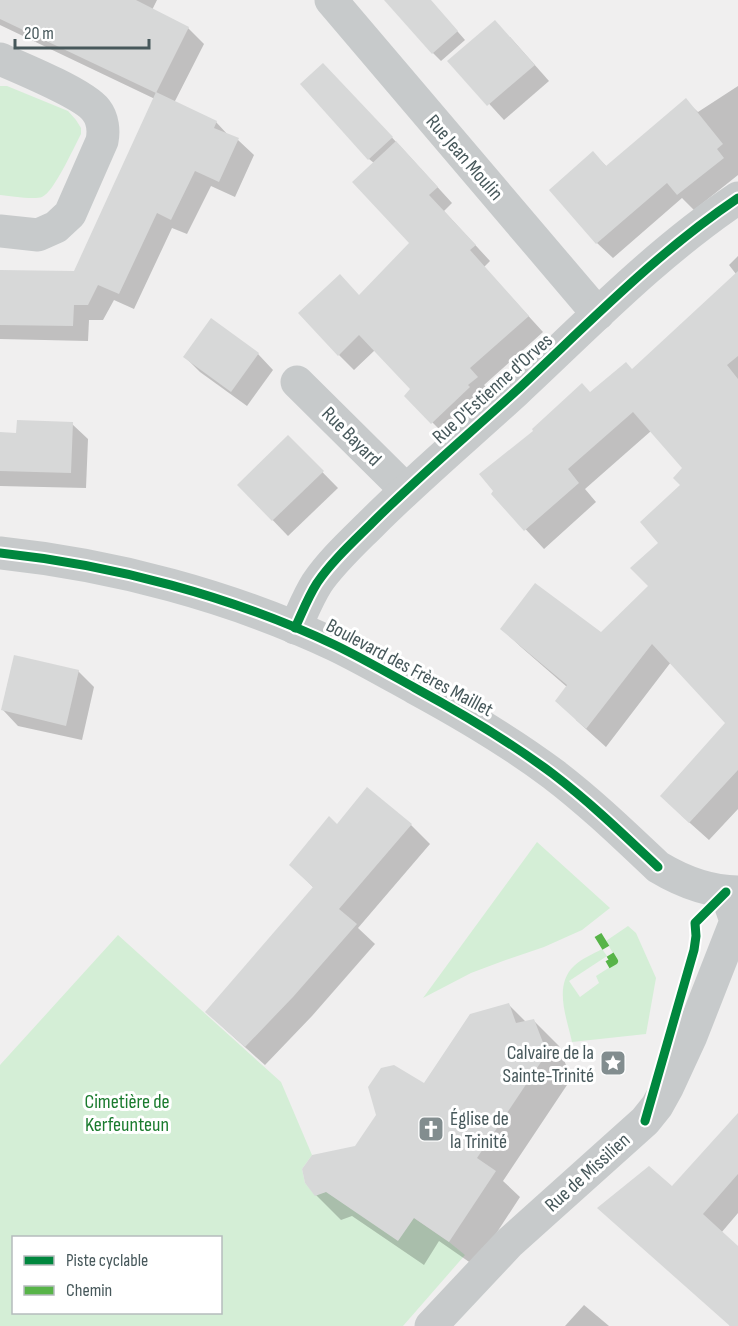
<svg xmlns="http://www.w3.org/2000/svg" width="738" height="1326" viewBox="0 0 738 1326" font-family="'Sofia Sans Condensed',sans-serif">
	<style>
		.green { fill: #d4eed6; fill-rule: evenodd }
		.shadow { fill: #0003 }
		.building { fill: #d7d8d8 }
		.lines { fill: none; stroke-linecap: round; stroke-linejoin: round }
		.minor { stroke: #c7cacb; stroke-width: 33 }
		.tertiary { stroke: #c7cacb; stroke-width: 33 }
		.quiet { stroke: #57b448; stroke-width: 8; stroke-dasharray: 15 8; stroke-linecap: butt }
		.cycleway-casing { stroke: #fff; stroke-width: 13 }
		.cycleway { stroke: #00873e; stroke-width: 9 }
		.labels { text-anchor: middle; stroke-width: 6; stroke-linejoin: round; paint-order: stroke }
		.street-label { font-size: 20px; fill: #47585b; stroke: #fff }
		.poi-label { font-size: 20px; fill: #47585b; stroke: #fff; text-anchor: end }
		.park-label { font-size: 20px; fill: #1a7b2e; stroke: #fff }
	</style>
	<rect width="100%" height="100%" fill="#f0efef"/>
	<!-- green -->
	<g class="green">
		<path d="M 0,86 L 7,86 L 68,111 L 76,120 L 81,128 L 81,134 C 74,147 54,192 42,197 C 35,200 9,196 0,195 Z"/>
		<polygon points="537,842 610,908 582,930 544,947 503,961 471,973 423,998"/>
		<path d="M 628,926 L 636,933 L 656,978 L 646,1034 L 572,1042 C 567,1018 553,986 574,966 C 581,959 593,954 602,949 L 607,956 L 569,981 L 580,997 L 599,983 L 596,976 L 618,962 L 606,941 Z"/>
		<path d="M 118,935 L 281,1082 L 312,1155 L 302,1169 L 305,1183 L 315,1195 L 336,1189 L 414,1218 L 449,1242 L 465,1255 L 403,1326 L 0,1326 L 0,1065 ZM 14,1238 L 220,1238 L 220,1312 L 14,1312 Z"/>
	</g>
	<!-- shadow -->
	<g class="shadow">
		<polygon points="0,0 157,0 152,10 188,28 204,44 174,103 216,122 229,136 238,140 254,155 235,197 211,186 187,234 172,228 134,309 114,300 103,320 89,320 88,341 0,339 0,271 75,272 155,99 0,25"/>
		<polygon points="412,0 430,0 465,40 441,61 433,53"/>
		<polygon points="510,37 549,81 504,120 450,61"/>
		<polygon points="323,65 400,146 452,203 444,211 490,261 484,267 543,332 484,385 492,393 448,438 406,396 412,389 375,350 354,370 339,355 360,296 411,243 374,163 369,159"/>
		<polygon points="738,86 738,175 694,210 682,198 613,258 597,243 551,190 593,153 607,167 685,100 698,112"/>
		<polygon points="738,256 738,809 709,840 681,815 728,723 671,662 606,747 576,720 567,687 521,647 502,629 601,634 650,587 682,486 684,469 651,431 585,489 596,502 544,549 493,494 591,394 632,371 736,274 729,265"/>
		<polygon points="258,354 273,370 247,406 200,372 185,357"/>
		<polygon points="72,424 88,439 86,488 0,486 0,433 17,434"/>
		<polygon points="288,437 338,488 288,536 239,485"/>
		<polygon points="78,671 94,687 82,740 18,726 3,710"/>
		<polygon points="367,789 411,825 430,844 358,928 375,944 312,1016 265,1065 226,1030 207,1011 314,888 291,865 337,826"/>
		<polygon points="509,1005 527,1023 534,1021 559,1046 571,1079 503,1181 520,1197 475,1266 439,1241 424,1265 352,1216 341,1220 316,1195 356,1147 424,1085"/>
		<polygon points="738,1115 738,1213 721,1233 738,1248 738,1326 730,1326 672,1188"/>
		<polygon points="584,1305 609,1326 565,1326"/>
	</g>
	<!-- building -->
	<g class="building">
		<polygon points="0,0 136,0 189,27 156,93 0,19"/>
		<polygon points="384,0 431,0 458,31 432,54"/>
		<polygon points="495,20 535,65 487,106 447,61"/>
		<polygon points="323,63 393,137 368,160 300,84"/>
		<polygon points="156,92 217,121 214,128 239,138 219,182 195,171 171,220 157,213 119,294 98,285 88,305 74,305 73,326 0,325 0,270 74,271"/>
		<polygon points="686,98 723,144 717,149 724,158 677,195 667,183 596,244 549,190 593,151 606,166"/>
		<polygon points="396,141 438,187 429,195 476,245 470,250 529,316 470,368 478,377 468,385 470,387 431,424 404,396 410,389 359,335 338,356 298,313 340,274 359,295 409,243 352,182"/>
		<polygon points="738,271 738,356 727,365 738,379 738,770 689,823 660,796 725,723 652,644 586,729 555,701 567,685 500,629 535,583 601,632 648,586 630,568 658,543 640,522 680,485 673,478 682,468 633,412 568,469 579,483 524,531 491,494 493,491 479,474 533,431 532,429 582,383 590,392 626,362 632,369"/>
		<polygon points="211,318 259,353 231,392 183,357"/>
		<polygon points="17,420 73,422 71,473 0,471 0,432 16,433"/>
		<polygon points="288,435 324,471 272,521 237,485"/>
		<polygon points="14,655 79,670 66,726 1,710"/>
		<polygon points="367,787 412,824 339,909 357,924 293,997 245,1047 205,1012 313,887 289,865 329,816 337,824"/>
		<polygon points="509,1003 516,1023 534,1019 547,1053 477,1158 496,1171 449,1242 414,1218 398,1241 326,1192 315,1196 305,1183 302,1169 312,1155 355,1146 376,1115 368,1087 381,1068 394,1065 424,1083 470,1014"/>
		<polygon points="738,1113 738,1174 703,1214 738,1246 738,1326 730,1326 597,1208 649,1166 672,1186"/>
	</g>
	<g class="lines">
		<!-- minor -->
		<g class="minor">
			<polyline points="331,0 598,314"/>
			<path d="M 0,59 C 21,68 84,94 96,110 C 103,119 104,131 102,141 L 70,214 L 56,227 L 38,235 L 0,231"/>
			<polyline points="297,382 406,490"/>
			<path d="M 295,628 C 302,613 308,597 317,583 C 332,561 353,542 372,523 C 418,477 468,435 516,391 C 588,324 656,253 738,198"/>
			<polyline points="431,1326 509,1243 645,1121 657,1106 667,1088 691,1036 736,921 726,892"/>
		</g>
		<!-- tertiary -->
		<path class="tertiary" d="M 0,553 C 114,565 231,596 335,645 C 362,658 388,673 415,688 C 463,714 509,741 553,774 C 591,803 624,835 658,867 C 683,882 709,892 738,892"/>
		<!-- quiet -->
		<polyline class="quiet" points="598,935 614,961 607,965"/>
		<!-- cycleway casing -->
		<g class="cycleway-casing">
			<g id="cycleway">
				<path d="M 0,553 C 114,565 231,596 335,645 C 362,658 388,673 415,688 C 463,714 509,741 553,774 C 591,803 624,835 658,867"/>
				<path d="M 295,628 C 302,613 308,597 317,583 C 332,561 353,542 372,523 C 418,477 468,435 516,391 C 588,324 656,253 738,198"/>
				<polyline points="645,1121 694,950 696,936 695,923 726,892"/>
			</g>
		</g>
		<!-- cycleway -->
		<use href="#cycleway" class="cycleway"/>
	</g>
	<!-- icons -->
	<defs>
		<g id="sight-square" transform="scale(1.35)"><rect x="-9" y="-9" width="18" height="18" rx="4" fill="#828d8f" stroke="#fff"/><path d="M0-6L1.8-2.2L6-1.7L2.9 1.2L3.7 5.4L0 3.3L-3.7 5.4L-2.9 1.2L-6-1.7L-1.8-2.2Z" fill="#fff"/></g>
		<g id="church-square" transform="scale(1.35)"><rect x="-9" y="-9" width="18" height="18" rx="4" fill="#828d8f" stroke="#fff"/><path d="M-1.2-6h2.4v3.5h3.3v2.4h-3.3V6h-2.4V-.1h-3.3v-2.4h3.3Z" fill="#fff"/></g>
	</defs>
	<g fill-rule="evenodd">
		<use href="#sight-square" x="613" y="1063"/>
		<use href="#church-square" x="431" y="1129"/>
	</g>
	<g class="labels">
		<!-- street labels -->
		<g class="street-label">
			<text transform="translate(465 157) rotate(49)" y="7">Rue Jean Moulin</text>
			<text transform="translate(492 388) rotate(-42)" y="7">Rue D'Estienne d'Orves</text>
			<text transform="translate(352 436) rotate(45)" y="7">Rue Bayard</text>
			<text transform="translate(410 667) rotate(28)" y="7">Boulevard des Frères Maillet</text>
			<text transform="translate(587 1172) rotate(-42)" y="7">Rue de Missilien</text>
		</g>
		<!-- poi labels -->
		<g class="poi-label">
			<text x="594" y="1059">Calvaire de la<tspan x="594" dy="23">Sainte-Trinité</tspan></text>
			<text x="450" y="1125" text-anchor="start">Église de<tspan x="450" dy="23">la Trinité</tspan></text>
		</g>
		<!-- park labels -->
		<g class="park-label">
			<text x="127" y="1108">Cimetière de<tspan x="127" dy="23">Kerfeunteun</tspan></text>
		</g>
	</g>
	<!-- legend -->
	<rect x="12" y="1236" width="210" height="78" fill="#ffffff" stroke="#b5bcbd" stroke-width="1.5"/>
	<rect x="24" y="1256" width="30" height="9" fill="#00873e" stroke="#b5bcbd" stroke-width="1.5"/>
	<text x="66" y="1266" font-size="18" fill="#47585b">Piste cyclable</text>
	<rect x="24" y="1286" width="30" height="9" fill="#57b448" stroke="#b5bcbd" stroke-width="1.5"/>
	<text x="66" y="1296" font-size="18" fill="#47585b">Chemin</text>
	<!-- scale -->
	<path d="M15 39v9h134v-9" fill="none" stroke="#47585b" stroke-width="3"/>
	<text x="24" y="39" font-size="18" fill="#47585b" stroke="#ffffff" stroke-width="4.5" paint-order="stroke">20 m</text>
</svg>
